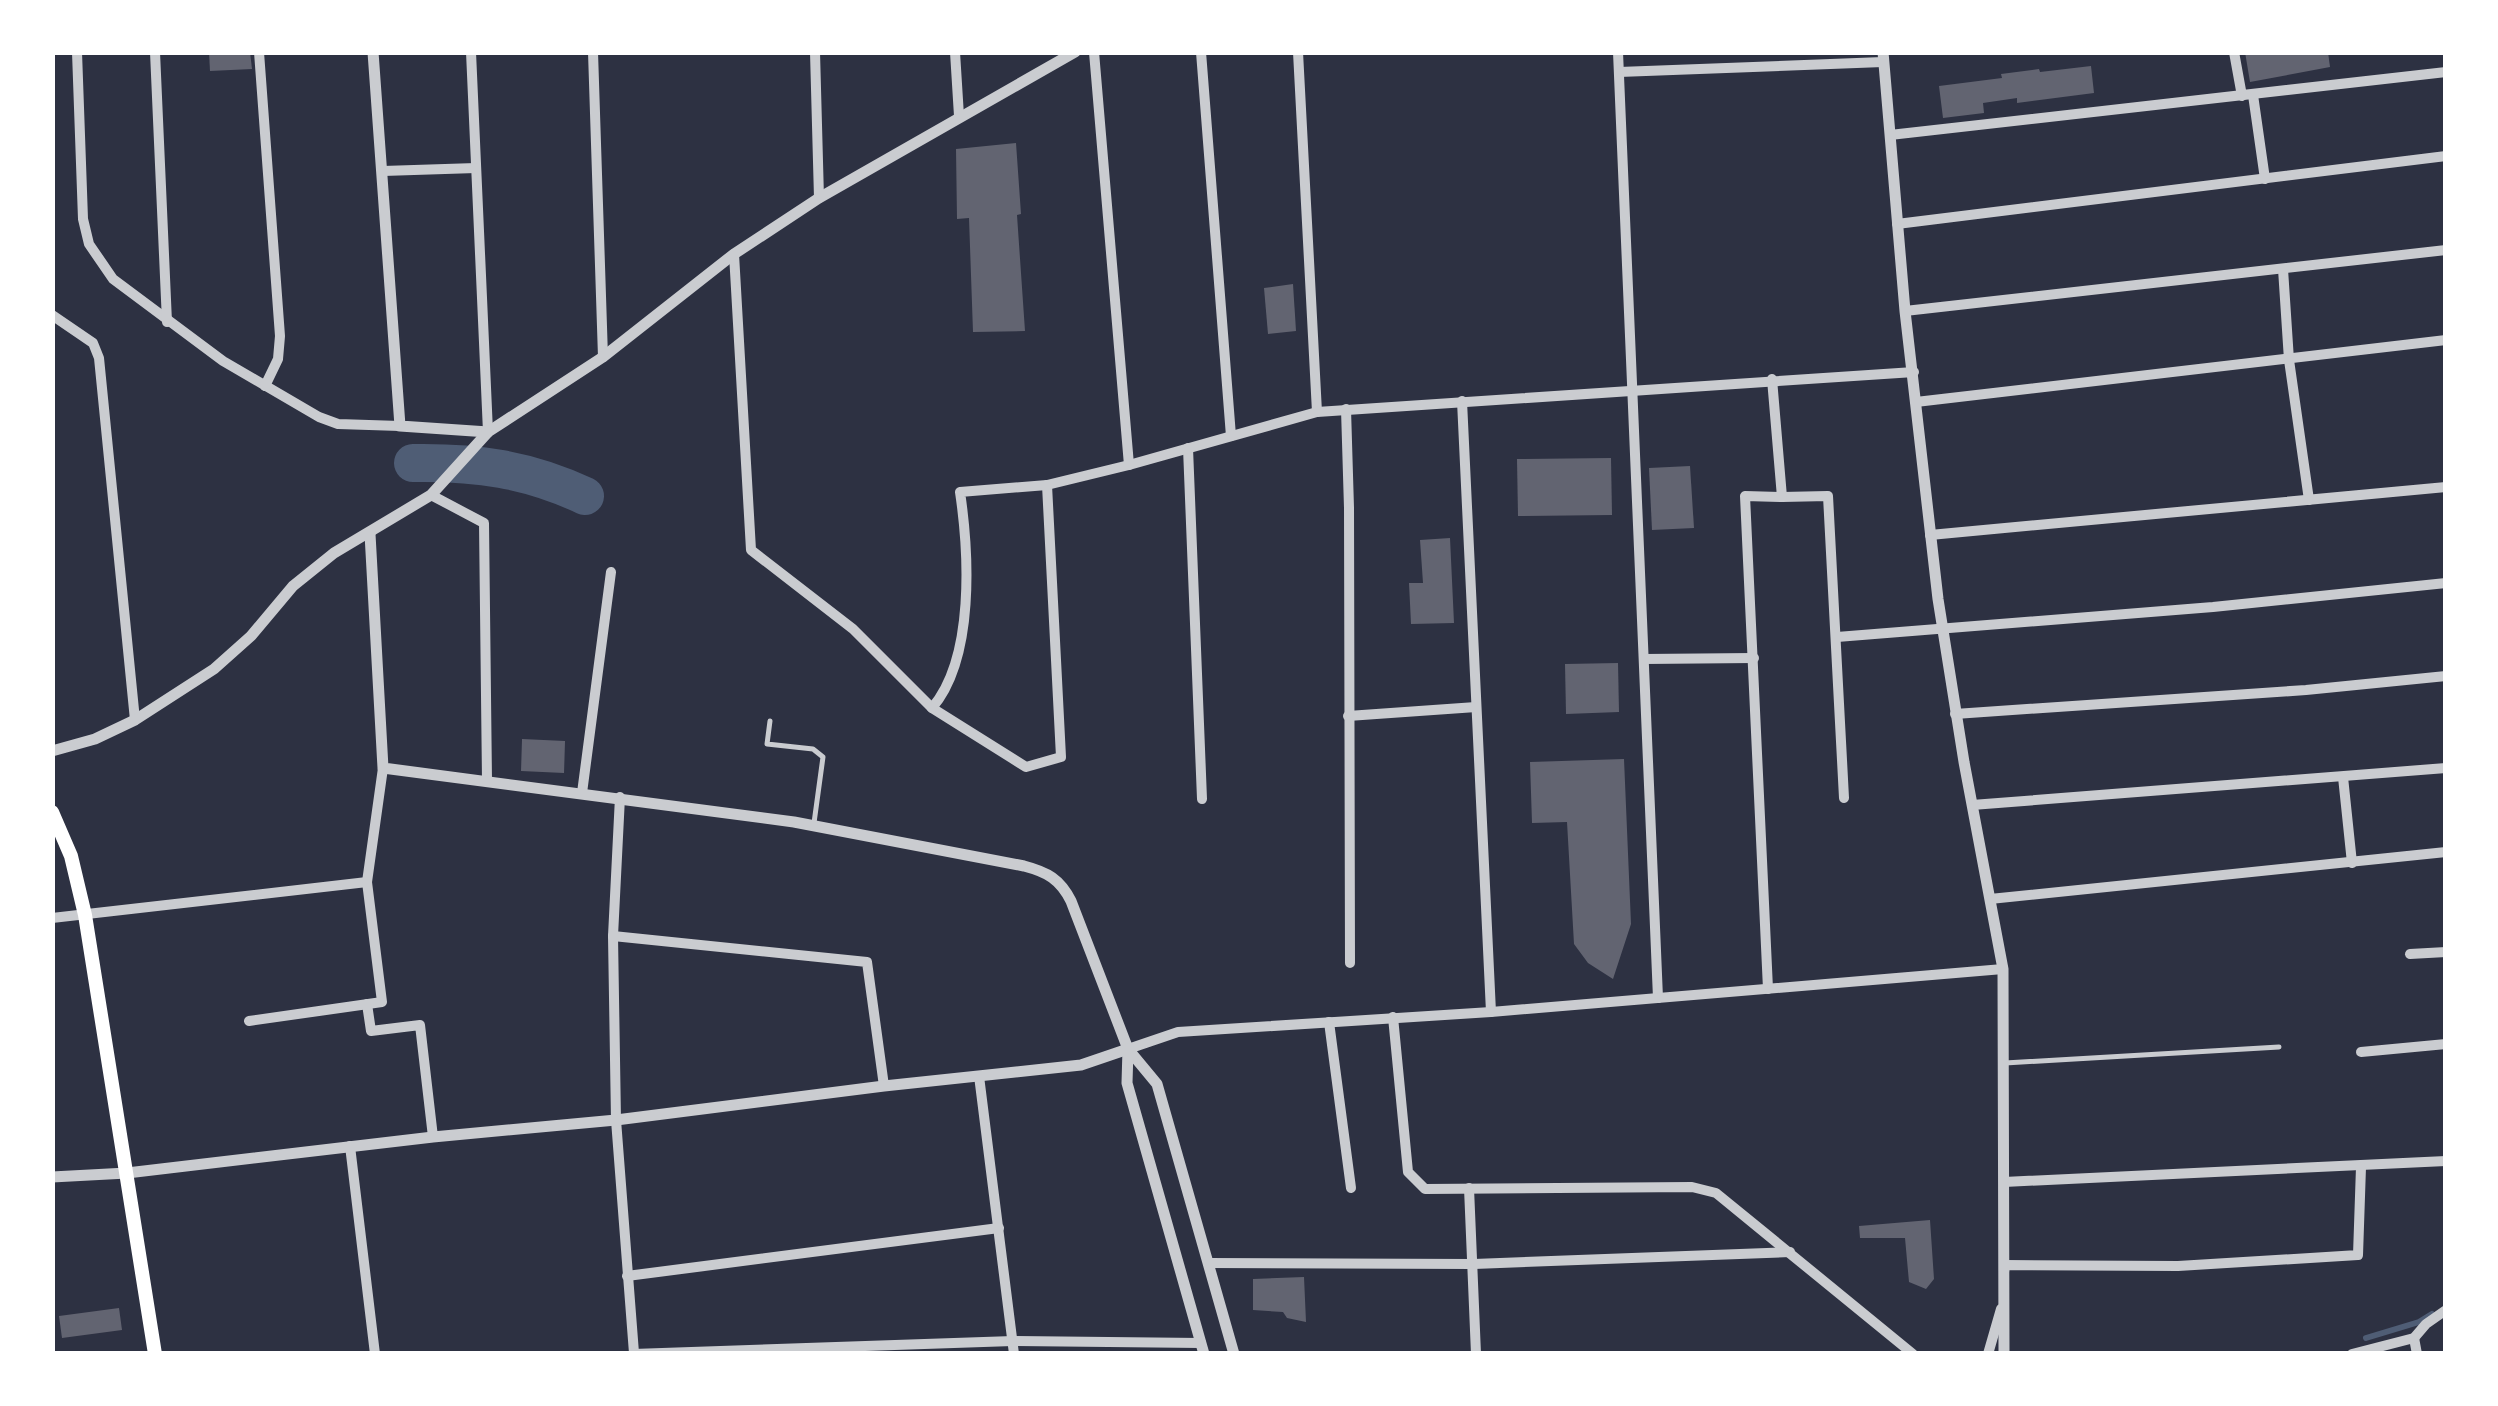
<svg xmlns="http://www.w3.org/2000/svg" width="2498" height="1406" viewBox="0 0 2498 1406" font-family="'Source Sans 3',sans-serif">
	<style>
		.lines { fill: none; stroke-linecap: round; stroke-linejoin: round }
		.stream { stroke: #4f5d75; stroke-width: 6 }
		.river { stroke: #4f5d75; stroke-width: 38 }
		.building { fill: #626471 }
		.service { stroke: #caccd0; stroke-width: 5 }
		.minor { stroke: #caccd0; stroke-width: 10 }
		.tertiary { stroke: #caccd0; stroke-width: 11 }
		.secondary { stroke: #fff; stroke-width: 14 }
	</style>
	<rect width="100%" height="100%" fill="#2d3142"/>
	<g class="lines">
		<!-- stream -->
		<polyline class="stream" points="2366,1338 2419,1322 2432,1314"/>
		<!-- river -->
		<path class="river" d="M 413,463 C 476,462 528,469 585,496"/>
	</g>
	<!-- building -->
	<g class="building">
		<polygon points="209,52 250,52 252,69 210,71"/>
		<polygon points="2245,52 2328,52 2330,67 2250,82"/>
		<polygon points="2091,66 2094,93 2017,103 2017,98 1983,103 1984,113 1943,118 1939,86 2002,78 2001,74 2039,69 2040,72"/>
		<polygon points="1016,143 1021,214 1017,215 1025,331 973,332 969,218 957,219 956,149"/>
		<polygon points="1293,284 1296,331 1268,334 1264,288"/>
		<polygon points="1611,458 1612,515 1518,516 1517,459"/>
		<polygon points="1690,466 1694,528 1652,530 1649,468"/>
		<polygon points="1450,538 1454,623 1411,624 1409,583 1423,583 1420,540"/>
		<polygon points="1618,663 1619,712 1566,714 1565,664"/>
		<polygon points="522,739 565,741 564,773 521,771"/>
		<polygon points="1624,759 1631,924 1613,979 1588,963 1574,944 1567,822 1532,823 1530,762"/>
		<polygon points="1930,1220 1934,1279 1926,1289 1909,1282 1905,1238 1860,1238 1859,1226"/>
		<polygon points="1304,1277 1306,1322 1287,1318 1283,1312 1253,1310 1253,1279"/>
		<polygon points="119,1308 122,1330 62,1338 59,1316"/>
	</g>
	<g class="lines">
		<!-- service -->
		<g class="service">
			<polyline points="770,721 767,744 813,749 823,757 814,823"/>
			<polyline points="2005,1063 2279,1047"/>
		</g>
		<!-- minor -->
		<g class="minor">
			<polyline points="77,52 83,219 89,244 113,279 223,361 319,417 338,424 400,426"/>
			<polyline points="155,52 167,322"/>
			<polyline points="259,52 280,336 278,359 265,386"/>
			<polyline points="471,52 488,432"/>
			<polyline points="593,52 603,357"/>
			<polyline points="815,52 819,198"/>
			<polyline points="955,52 959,116"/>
			<polyline points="1094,52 1129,465"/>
			<polyline points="1201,52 1231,436"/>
			<polyline points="1298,52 1317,412"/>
			<polyline points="1618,52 1658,998"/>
			<polyline points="2234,52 2242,96"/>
			<polyline points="1619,72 1883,62"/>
			<polyline points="2253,95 2265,179"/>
			<polyline points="1890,135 2446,72"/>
			<polyline points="383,171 476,168"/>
			<polyline points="1897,224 2446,156"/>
			<polyline points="734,254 751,550 853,629 932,708 1026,767 1061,757 1047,485"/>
			<polyline points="2283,269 2289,360 2309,500"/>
			<polyline points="1905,311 2446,250"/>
			<polyline points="52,315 93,343 99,358 135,720"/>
			<polyline points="1462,401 1491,1012"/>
			<polyline points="1916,402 2446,340"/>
			<polyline points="1346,409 1349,508 1350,963"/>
			<polyline points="1188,448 1202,799"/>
			<polyline points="431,495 484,523 487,781"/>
			<polyline points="1782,497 1828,496 1844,798"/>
			<polyline points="1930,535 2446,487"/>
			<polyline points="1837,637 2213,607 2446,583"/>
			<polyline points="1644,659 1754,658"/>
			<path d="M 932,708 C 975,658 969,553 960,492 L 1047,485 L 1129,465 L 1317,412 L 1914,372"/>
			<polyline points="1955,714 2306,690 2446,676"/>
			<polyline points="1348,716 1476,707"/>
			<polyline points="2343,777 2352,863"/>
			<polyline points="582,793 611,572"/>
			<polyline points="620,797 613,936 616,1120 634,1353"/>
			<polyline points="1972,805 2446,768"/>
			<polyline points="1990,899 2446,852"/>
			<polyline points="52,918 367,882"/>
			<polyline points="613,936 867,962 884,1086"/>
			<polyline points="2410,954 2446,952"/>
			<polyline points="1768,989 1745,496 1782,497 1772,379"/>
			<polyline points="367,1004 371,1031 420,1025 433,1137"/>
			<polyline points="1393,1017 1408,1172 1425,1189 1692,1187 1716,1193 1913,1354"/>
			<polyline points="249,1021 382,1002 367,882 383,768"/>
			<polyline points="1329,1022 1351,1188"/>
			<polyline points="1128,1049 1178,1032 1491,1012 2003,969"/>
			<polyline points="2361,1052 2446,1044"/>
			<polyline points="979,1076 1014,1354"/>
			<polyline points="350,1146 375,1354"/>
			<polyline points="2004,1182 2446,1161"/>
			<polyline points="1469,1188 1476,1354"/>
			<polyline points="1208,1263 1474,1264 1790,1252"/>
			<polyline points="2004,1272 2005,1265 2178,1266 2358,1255 2361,1167"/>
			<polyline points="627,1276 999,1228"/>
			<polyline points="2414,1338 2417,1354"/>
			<polyline points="633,1354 1013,1341 1201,1343"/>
			<polyline points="1988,1354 2001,1309"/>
			<polyline points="2352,1354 2414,1338 2426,1324 2446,1310"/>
		</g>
		<!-- tertiary -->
		<g class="tertiary">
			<polyline points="373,52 400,426 488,432"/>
			<polyline points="1883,52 1905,311 1938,599 1964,762 2003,969 2004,1354"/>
			<path d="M 370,534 L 383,768 L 794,822 L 1024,866 C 1047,872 1060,879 1071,901 L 1128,1049 L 1157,1084 L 1234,1354"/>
			<polyline points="52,751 95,739 135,720 214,669 251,636 293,586 334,553 431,495 488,432 603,357 734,254 819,198 1075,52"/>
			<polyline points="1128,1049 1127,1083 1204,1354"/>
			<polyline points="52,1177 127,1173 433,1137 616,1120 884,1086 1081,1065 1128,1049"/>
		</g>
		<!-- secondary -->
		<polyline class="secondary" points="52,812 71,856 85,915 155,1354"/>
	</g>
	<!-- border -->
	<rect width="2498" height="1406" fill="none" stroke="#ffffff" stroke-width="110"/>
</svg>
